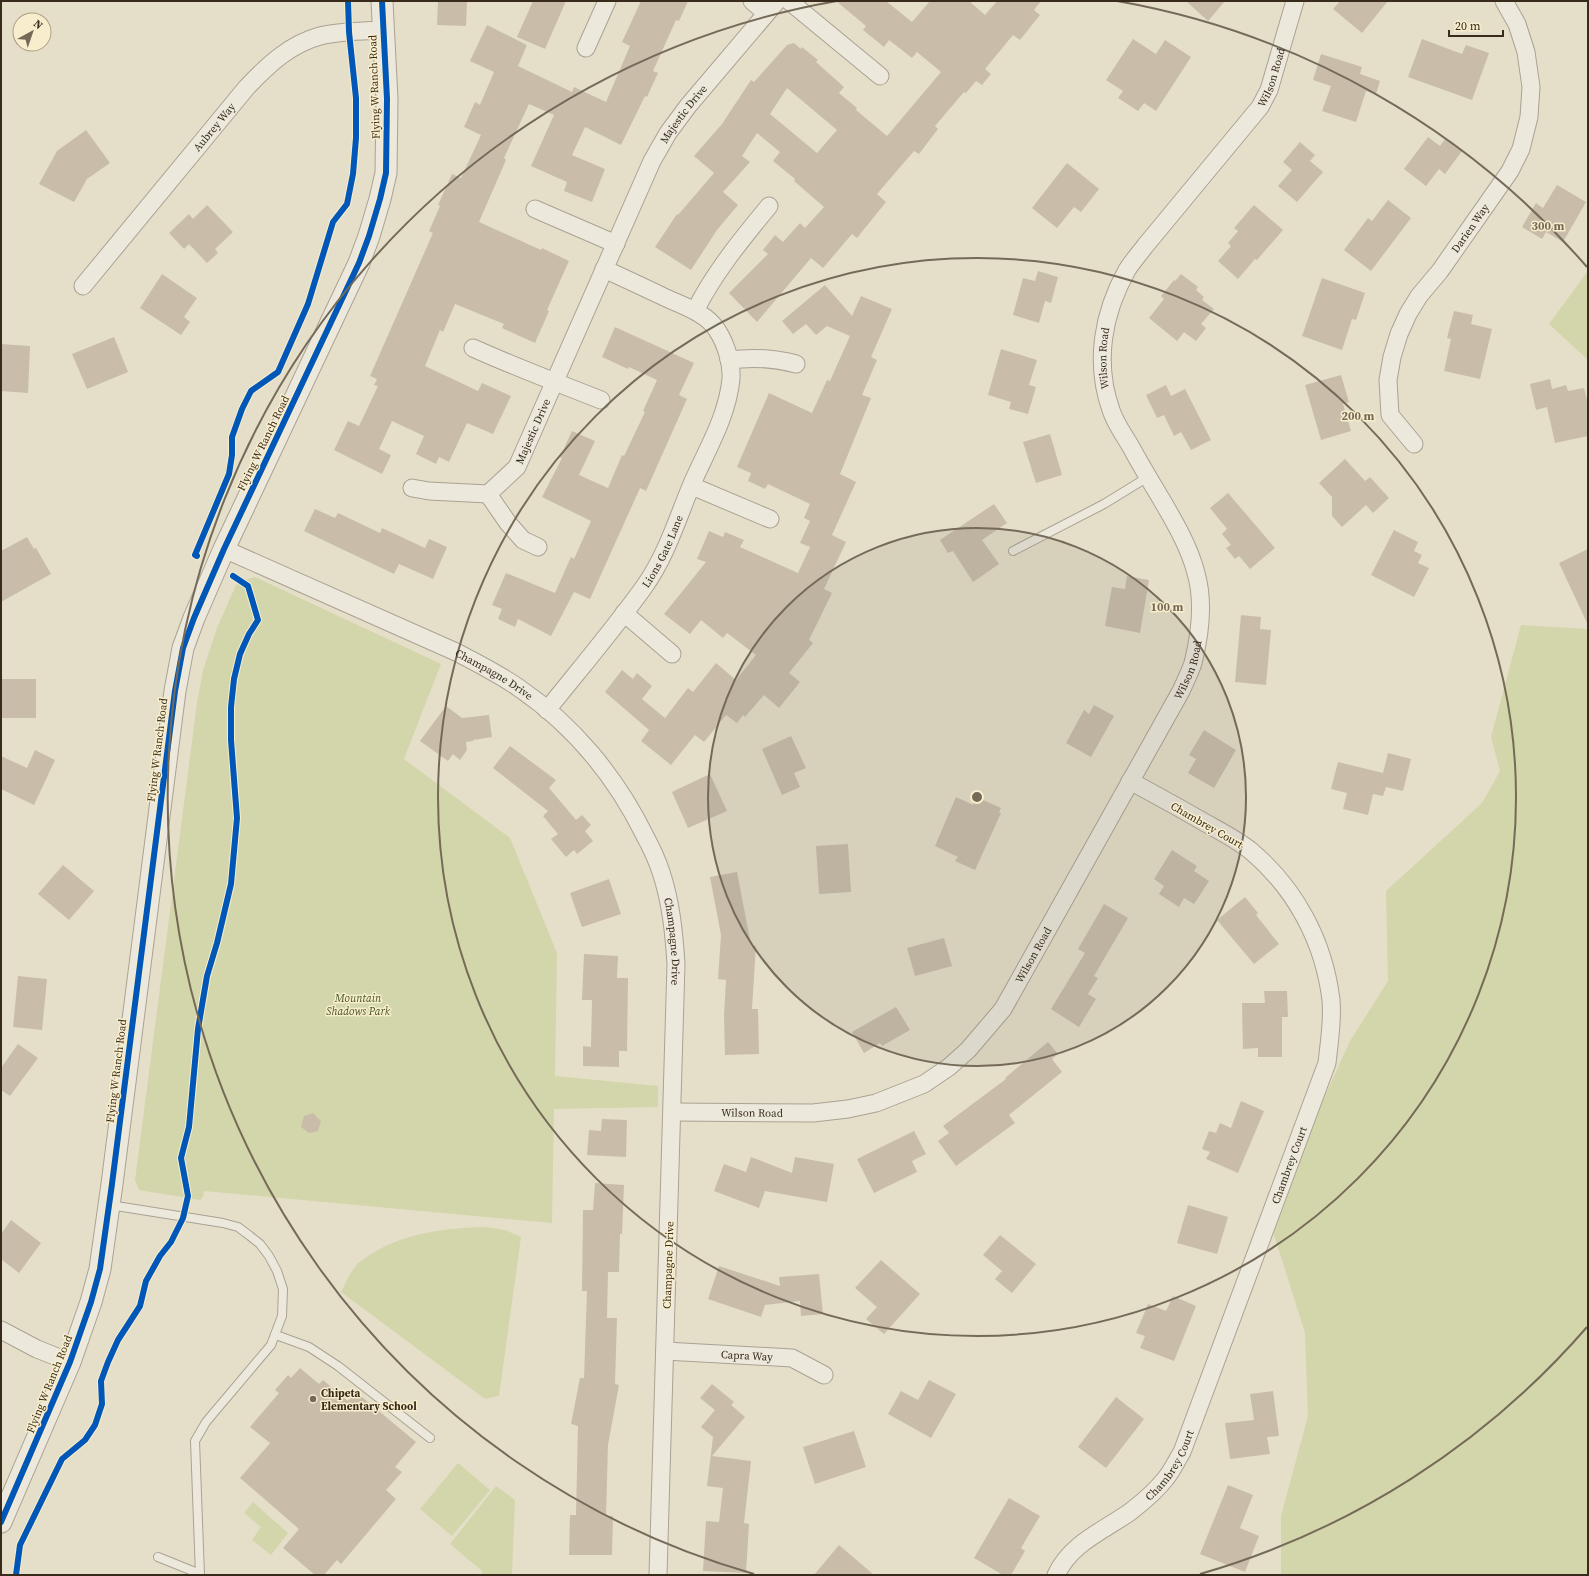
<svg xmlns="http://www.w3.org/2000/svg" width="1589" height="1576" viewBox="0 0 1589 1576" font-family="'Source Serif 4',serif">
	<style>
		.green { fill: #d3d6aa }
		.building { fill: #c9bdaa; fill-rule: evenodd }
		.lines { fill: none; stroke-linecap: round; stroke-linejoin: round }
		.service-casing { stroke: #aaa293; stroke-width: 10 }
		.minor-casing { stroke: #aaa293; stroke-width: 19 }
		.tertiary-casing { stroke: #aaa293; stroke-width: 23 }
		.service { stroke: #ece8dc; stroke-width: 8 }
		.minor { stroke: #ece8dc; stroke-width: 17 }
		.tertiary { stroke: #ece8dc; stroke-width: 21 }
		.cycleway-casing { stroke: #f8eecd; stroke-width: 8 }
		.cycleway { stroke: #0057b8; stroke-width: 6 }
		.ring { fill: none; stroke: #756a58; stroke-width: 2 }
		.poi-dot { fill: #756a58; stroke: #f8eecd; stroke-width: 1.5 }
		.labels { text-anchor: middle; stroke-width: 3; stroke-linejoin: round; paint-order: stroke }
		.street-label { font-size: 11px; fill: #382b1b; stroke: #f8eecd }
		.park-label { font-size: 11px; font-style: italic; fill: #455620; stroke: #f8eecd }
		.poi-label { font-size: 11px; font-weight: bold; fill: #382b1b; stroke: #f8eecd; text-anchor: start }
		.centre { fill: #756a58; stroke: #f8eecd; stroke-width: 2 }
		.ring-label { font-size: 12px; text-anchor: middle; font-weight: bold; fill: #756a58; stroke: #f8eecd; stroke-width: 3; stroke-linejoin: round; paint-order: stroke }
	</style>
	<rect width="100%" height="100%" fill="#e5dfc9"/>
	<!-- green -->
	<g class="green">
		<polygon points="1588,271 1588,360 1549,324"/>
		<polygon points="255,577 441,664 404,759 510,838 557,953 555,1076 658,1086 658,1107 554,1109 552,1223 204,1191 203,1197 200,1200 139,1190 135,1180 197,703 203,670 217,628 236,585 244,580"/>
		<polygon points="1521,625 1588,629 1588,1575 1281,1575 1281,1516 1308,1416 1305,1333 1269,1219 1350,1041 1388,981 1386,891 1482,803 1500,771 1491,737"/>
		<path d="M 486,1227 L 505,1230 L 521,1237 L 499,1396 L 485,1399 L 341,1292 C 346,1282 351,1271 358,1263 C 361,1261 365,1259 368,1256 C 402,1233 446,1228 486,1227 Z"/>
		<polygon points="458,1463 490,1490 452,1536 420,1509"/>
		<polygon points="496,1486 515,1500 512,1575 482,1575 482,1571 450,1544"/>
		<polygon points="253,1502 288,1533 271,1555 252,1540 261,1527 244,1513"/>
	</g>
	<!-- building -->
	<g class="building">
		<polygon points="438,1 467,1 466,26 437,25"/>
		<polygon points="533,1 566,1 545,49 517,37"/>
		<polygon points="641,1 688,1 679,21 676,20 653,71 658,73 647,97 645,96 621,145 585,127 572,155 605,169 592,202 564,191 567,182 531,166 554,115 529,104 504,158 506,160 479,222 541,250 542,248 569,261 547,310 549,311 535,343 502,328 504,324 455,304 443,332 440,330 425,366 478,391 482,383 511,396 493,434 467,423 449,462 439,457 436,464 416,454 424,436 392,421 379,449 391,455 382,474 334,450 348,421 359,426 378,386 374,385 377,379 370,376 433,233 429,231 440,206 438,205 452,174 461,178 481,135 464,127 475,102 480,105 494,72 470,61 487,25 527,45 518,66 572,92 574,87 606,102 630,46 622,42"/>
		<path d="M 836,1 L 886,1 L 912,22 L 930,1 L 969,1 L 985,15 L 997,1 L 1041,1 L 1034,10 L 1040,15 L 1020,40 L 1013,35 L 985,69 L 991,74 L 982,85 L 976,81 L 966,93 L 964,92 L 935,126 L 938,129 L 919,154 L 914,151 L 877,194 L 886,202 L 857,238 L 852,234 L 823,268 L 811,258 L 757,322 L 729,293 L 768,254 L 763,250 L 775,235 L 783,242 L 800,223 L 805,228 L 824,207 L 794,181 L 795,179 L 773,161 L 780,152 L 757,133 L 742,156 L 750,162 L 723,192 L 738,205 L 717,230 L 691,270 L 655,247 L 677,214 L 678,215 L 714,173 L 694,156 L 722,124 L 751,80 L 754,82 L 787,45 L 794,43 L 801,49 L 802,47 L 818,60 L 816,62 L 844,87 L 839,93 L 857,108 L 856,110 L 887,136 L 941,72 L 917,52 L 912,58 L 889,40 L 884,47 L 863,30 L 866,26 ZM 787,88 L 837,130 L 817,153 L 770,114 Z"/>
		<polygon points="1186,1 1225,1 1208,21"/>
		<polygon points="1340,1 1388,1 1362,33 1333,9"/>
		<polygon points="1133,39 1156,54 1165,40 1191,57 1156,111 1144,103 1138,111 1118,98 1123,91 1106,80"/>
		<polygon points="1422,39 1462,54 1466,45 1489,53 1472,100 1408,77"/>
		<polygon points="1321,54 1362,67 1360,74 1380,81 1376,94 1366,91 1356,122 1322,111 1331,86 1313,80"/>
		<polygon points="86,130 110,163 87,179 74,202 39,184 57,151"/>
		<polygon points="1428,137 1440,146 1445,139 1462,151 1445,174 1439,169 1426,186 1404,169"/>
		<polygon points="1300,142 1315,155 1310,161 1323,172 1297,202 1278,186 1292,170 1283,162"/>
		<polygon points="1067,163 1099,189 1081,212 1074,207 1057,228 1032,208"/>
		<polygon points="1557,185 1586,202 1563,242 1546,232 1542,239 1522,227 1536,203 1543,208"/>
		<polygon points="1388,200 1411,218 1371,271 1344,250 1368,218 1372,221"/>
		<polygon points="207,205 233,232 215,249 218,253 207,263 189,244 184,249 169,233 189,214 193,219"/>
		<polygon points="1254,205 1283,230 1257,260 1255,259 1238,279 1218,261 1231,246 1228,243 1238,231 1234,228"/>
		<polygon points="1038,271 1058,277 1051,303 1045,301 1039,323 1013,315 1023,278 1035,281"/>
		<polygon points="162,274 197,298 184,317 190,322 181,335 140,308"/>
		<polygon points="1181,274 1198,287 1196,290 1204,297 1202,300 1214,309 1201,324 1206,328 1196,341 1184,332 1177,341 1149,318 1164,299 1161,296 1174,280 1175,281"/>
		<polygon points="1322,278 1365,293 1356,320 1352,319 1342,350 1302,336"/>
		<polygon points="825,285 852,316 861,296 892,309 871,357 877,360 862,395 871,398 840,474 856,482 832,535 846,542 824,589 832,593 809,640 813,643 789,673 800,682 779,708 764,695 745,717 743,715 737,723 726,715 704,742 695,735 671,765 641,741 649,730 605,692 622,670 633,679 637,673 652,686 642,699 665,718 688,688 693,692 716,663 736,680 756,655 727,633 723,638 701,620 690,634 664,614 706,562 697,559 709,531 723,537 725,532 744,540 740,547 798,573 810,547 800,543 810,521 804,518 810,504 768,484 765,489 748,481 751,473 737,467 769,393 812,413 827,380 830,381 850,336 827,326 816,335 806,324 793,334 782,321"/>
		<polygon points="1454,311 1473,315 1471,324 1492,329 1480,379 1444,371 1451,339 1447,338"/>
		<polygon points="615,327 694,363 679,395 687,399 646,491 640,488 590,599 574,592 551,636 518,619 515,627 498,619 502,609 492,605 506,573 555,593 571,557 574,559 591,521 542,497 562,458 560,457 572,431 595,441 579,475 608,488 622,455 624,456 645,412 643,411 657,380 629,367 628,369 602,357"/>
		<polygon points="114,337 128,372 87,389 72,354"/>
		<polygon points="1,344 30,346 28,393 1,391"/>
		<polygon points="1001,349 1037,360 1029,385 1036,387 1028,414 1009,409 1011,402 988,395"/>
		<polygon points="1341,375 1349,402 1343,404 1351,431 1321,440 1305,385"/>
		<polygon points="1550,379 1552,389 1566,385 1568,391 1584,388 1588,404 1588,436 1555,443 1547,407 1536,410 1530,384"/>
		<polygon points="1166,385 1171,396 1185,389 1211,440 1191,450 1181,432 1174,436 1164,415 1157,418 1146,395"/>
		<polygon points="1050,434 1062,475 1036,483 1023,442"/>
		<polygon points="1345,459 1365,481 1370,477 1389,498 1373,513 1366,505 1342,527 1332,516 1332,497 1319,483"/>
		<polygon points="1228,493 1275,548 1250,569 1239,556 1235,559 1226,548 1231,545 1222,534 1227,529 1210,508"/>
		<polygon points="994,504 1007,523 982,540 999,564 973,582 953,551 948,553 940,540"/>
		<polygon points="315,509 335,518 338,513 380,533 382,528 425,548 429,539 447,547 433,579 399,564 394,574 304,531"/>
		<polygon points="1394,530 1418,542 1414,551 1422,555 1418,563 1429,568 1414,597 1371,575"/>
		<polygon points="27,537 34,549 36,548 51,574 1,602 1,551"/>
		<polygon points="1588,549 1588,625 1559,563"/>
		<polygon points="1127,576 1149,580 1140,633 1105,626 1112,587 1125,589"/>
		<polygon points="1241,615 1261,617 1260,629 1271,630 1266,685 1235,682"/>
		<rect x="1" y="679" width="35" height="39"/>
		<polygon points="1094,705 1114,716 1091,757 1066,743 1084,710 1089,714"/>
		<polygon points="446,706 462,718 489,715 492,737 473,740 473,741 466,742 467,750 460,760 453,754 448,761 420,741"/>
		<polygon points="1204,730 1236,750 1214,788 1188,773 1196,759 1189,755"/>
		<polygon points="791,736 806,768 794,773 800,787 782,795 762,749"/>
		<polygon points="510,746 556,780 549,788 576,820 582,815 591,825 585,831 593,841 577,854 574,850 566,857 551,839 558,834 543,816 548,811 493,768"/>
		<polygon points="35,750 55,760 34,805 1,789 1,756 27,768"/>
		<polygon points="1388,753 1411,759 1403,791 1386,787 1383,796 1373,794 1368,815 1343,809 1347,793 1331,789 1338,762 1383,773"/>
		<polygon points="710,774 727,811 688,828 672,792"/>
		<polygon points="956,797 973,805 976,797 1001,808 999,813 1001,813 975,870 955,861 958,857 935,846"/>
		<polygon points="848,844 851,892 819,894 816,846"/>
		<polygon points="1172,850 1197,866 1194,871 1209,881 1194,904 1184,898 1179,907 1159,894 1164,886 1154,879"/>
		<polygon points="63,865 94,891 69,920 38,894"/>
		<polygon points="737,872 751,945 756,946 752,1009 758,1009 759,1054 725,1055 724,1015 726,980 718,979 721,935 710,877"/>
		<polygon points="609,879 621,914 582,927 570,893"/>
		<polygon points="1245,897 1258,913 1256,915 1279,944 1254,964 1217,920"/>
		<polygon points="1104,904 1128,918 1094,976 1098,978 1088,994 1096,999 1079,1027 1051,1009 1085,953 1078,949"/>
		<polygon points="944,938 952,966 915,976 907,948"/>
		<polygon points="584,954 618,956 617,978 628,978 627,1051 619,1051 619,1067 583,1066 583,1046 591,1047 592,1000 582,1000"/>
		<polygon points="18,976 47,979 42,1030 13,1027"/>
		<polygon points="1264,991 1287,991 1288,1017 1282,1017 1282,1057 1258,1057 1258,1048 1243,1049 1242,1003 1265,1003"/>
		<polygon points="896,1007 910,1030 882,1046 880,1043 864,1053 852,1032"/>
		<polygon points="1048,1042 1058,1054 1052,1059 1062,1072 1009,1115 1015,1123 956,1166 938,1141 949,1133 943,1126 1006,1079 1005,1078"/>
		<polygon points="18,1044 38,1058 10,1096 1,1090 1,1068"/>
		<polygon points="1241,1101 1264,1111 1238,1173 1206,1159 1210,1152 1202,1149 1209,1131 1216,1133 1220,1123 1231,1128"/>
		<polygon points="313,1113 321,1121 318,1131 309,1133 301,1127 304,1116"/>
		<polygon points="602,1119 627,1120 626,1157 587,1155 589,1130 601,1131"/>
		<polygon points="914,1131 926,1154 912,1161 917,1172 874,1193 857,1159"/>
		<polygon points="751,1157 792,1173 795,1157 834,1164 827,1202 765,1191 759,1208 714,1191 724,1164 746,1172"/>
		<polygon points="595,1183 624,1185 622,1234 620,1234 619,1272 608,1272 607,1318 617,1318 615,1384 619,1385 608,1445 606,1516 613,1516 612,1555 569,1555 570,1515 576,1515 578,1426 571,1424 580,1378 584,1378 587,1291 582,1291 583,1210 593,1210"/>
		<polygon points="1188,1205 1228,1217 1217,1254 1177,1243"/>
		<polygon points="11,1220 41,1243 19,1273 1,1259 1,1234"/>
		<polygon points="1000,1235 1036,1264 1012,1293 995,1279 1002,1271 983,1255"/>
		<polygon points="881,1260 920,1294 884,1334 866,1319 877,1307 855,1288"/>
		<polygon points="719,1266 780,1286 779,1277 819,1274 823,1314 801,1316 800,1301 765,1305 761,1317 708,1299"/>
		<polygon points="1173,1296 1196,1306 1174,1361 1140,1348 1145,1336 1136,1333 1148,1304 1166,1311"/>
		<polygon points="300,1368 319,1384 323,1380 348,1401 356,1392 416,1442 395,1467 402,1472 386,1490 396,1499 341,1564 337,1560 324,1575 315,1575 283,1548 299,1529 240,1478 270,1443 250,1427 279,1393 275,1390 288,1375 291,1378"/>
		<polygon points="929,1380 956,1394 931,1438 888,1414 901,1391 918,1400"/>
		<polygon points="712,1384 734,1402 731,1405 745,1417 712,1456 751,1461 744,1523 749,1524 746,1573 703,1571 706,1521 719,1522 723,1488 707,1486 713,1437 701,1427 715,1410 700,1398"/>
		<polygon points="1273,1391 1279,1436 1267,1437 1270,1454 1230,1459 1225,1423 1254,1420 1250,1394"/>
		<polygon points="1116,1397 1144,1419 1106,1468 1078,1447"/>
		<polygon points="854,1431 866,1467 815,1484 803,1447"/>
		<polygon points="1228,1485 1253,1495 1240,1528 1259,1536 1245,1572 1200,1554"/>
		<polygon points="1009,1498 1040,1516 1021,1548 1025,1551 1011,1575 1003,1575 974,1558"/>
		<polygon points="839,1545 874,1575 814,1575"/>
	</g>
	<g class="lines">
		<!-- service casing -->
		<g class="service-casing">
			<g id="service">
				<polyline points="1013,551 1104,504 1148,477"/>
				<polyline points="110,1205 223,1223 238,1227 250,1236 260,1244 269,1256 277,1271 283,1289 282,1316 271,1345 206,1422 195,1441 200,1575"/>
				<polyline points="276,1335 309,1347 338,1366 430,1438"/>
				<polyline points="158,1557 200,1574"/>
			</g>
		</g>
		<!-- minor casing -->
		<g class="minor-casing">
			<g id="minor">
				<polyline points="752,1 766,13"/>
				<polyline points="789,1 880,76"/>
				<polyline points="586,48 607,1"/>
				<polyline points="535,209 616,244"/>
				<path id="s1" d="M 83,286 L 247,87 C 268,65 290,44 320,36 C 340,31 362,31 382,30"/>
				<path d="M 695,311 C 714,273 741,240 769,206"/>
				<path d="M 473,348 C 515,367 558,383 601,400"/>
				<path d="M 729,360 C 752,357 774,358 796,364"/>
				<path id="s2" d="M 1414,444 L 1390,415 L 1388,380 L 1392,357 L 1399,334 L 1408,314 L 1419,296 L 1440,271 L 1510,171 L 1521,149 L 1529,117 L 1531,87 L 1526,52 L 1517,24 L 1504,1"/>
				<polyline points="692,486 770,519"/>
				<path id="s3" d="M 412,488 L 429,491 L 488,494 L 517,467 L 652,161 L 668,133 L 688,106 L 777,1"/>
				<polyline points="488,494 508,523 523,540 538,547"/>
				<path id="s4" d="M 224,549 L 456,652 C 477,663 499,674 519,688 C 573,725 616,777 645,836 C 651,847 657,860 661,872 C 671,902 674,933 676,964 L 658,1575"/>
				<polyline points="624,613 672,654"/>
				<path id="s5" d="M 547,710 C 579,670 614,629 644,587 C 666,556 677,520 691,486 C 706,451 727,418 731,379 C 732,363 726,344 717,330 C 706,312 680,305 662,296 C 643,287 624,278 604,269"/>
				<path id="s6" d="M 673,1112 L 813,1113 L 848,1109 L 876,1103 L 924,1084 L 949,1067 L 968,1050 L 1003,1009 L 1181,691 C 1185,682 1190,672 1193,663 C 1200,635 1204,601 1196,573 C 1189,546 1174,521 1160,497 C 1150,480 1140,464 1131,447 C 1124,435 1115,423 1111,410 C 1094,362 1103,313 1127,270 C 1132,262 1139,254 1145,246 L 1260,107 L 1269,90 L 1295,1"/>
				<polyline points="1,1330 37,1349 70,1362"/>
				<path id="s7" d="M 665,1351 L 792,1358 L 824,1375"/>
				<path id="s8" d="M 1056,1575 C 1071,1543 1103,1531 1130,1512 C 1143,1502 1156,1491 1166,1478 C 1172,1471 1177,1460 1182,1452 L 1327,1063 C 1329,1043 1333,1021 1331,1000 C 1324,942 1296,889 1251,851 C 1236,839 1218,830 1202,821 C 1178,807 1154,794 1130,781"/>
			</g>
		</g>
		<!-- tertiary casing -->
		<g class="tertiary-casing">
			<polyline id="tertiary" points="1,1522 70,1362 91,1302 100,1269 112,1184 175,691 183,648 194,618 224,549 359,263 369,236 380,199 386,173 387,99 382,1"/>
		</g>
		<!-- service -->
		<use href="#service" class="service"/>
		<!-- minor -->
		<use href="#minor" class="minor"/>
		<!-- tertiary -->
		<use href="#tertiary" class="tertiary"/>
		<!-- cycleway casing -->
		<g class="cycleway-casing">
			<g id="cycleway">
				<polyline points="197,556 195,555 229,474 232,455 232,437 242,409 251,391 278,372 308,304 333,222 347,204 353,174 356,138 356,98 349,32 348,1"/>
				<polyline points="1,1522 70,1362 91,1302 100,1269 112,1184 175,691 183,648 194,618 224,549 359,263 369,236 380,199 386,173 387,99 382,1"/>
				<polyline points="16,1575 20,1545 62,1459 85,1440 95,1425 102,1404 101,1381 108,1362 118,1340 140,1306 146,1281 160,1256 171,1242 183,1218 188,1196 181,1158 189,1127 198,1029 207,976 217,943 231,884 237,818 231,740 231,707 234,679 240,654 249,634 258,620 248,586 233,576"/>
			</g>
		</g>
		<!-- cycleway -->
		<use href="#cycleway" class="cycleway"/>
	</g>
	<!-- distance rings -->
	<circle cx="977" cy="797" r="269" fill="#756a58" fill-opacity=".12"/>
	<g class="ring">
		<circle cx="977" cy="797" r="269"/>
		<circle cx="977" cy="797" r="539"/>
		<path d="M1587 1327A808 808 0 0 1 1200 1574M754 1574A808 808 0 0 1 837 1M1117 1A808 808 0 0 1 1587 267"/>
	</g>
	<!-- markers -->
	<circle class="poi-dot" cx="313" cy="1399" r="4"/>
	<g class="labels">
		<!-- street labels -->
		<g class="street-label">
			<text dy="4" stroke="none"><textPath href="#s6" startOffset="1423">Wilson Road</textPath></text>
			<text transform="translate(374 87) rotate(-92)" y="4">Flying W Ranch Road</text>
			<text dy="4" stroke="none"><textPath href="#s3" startOffset="507">Majestic Drive</textPath></text>
			<text dy="4" stroke="none"><textPath href="#s1" startOffset="206">Aubrey Way</textPath></text>
			<text dy="4" stroke="none"><textPath href="#s2" startOffset="248">Darien Way</textPath></text>
			<text dy="4" stroke="none"><textPath href="#s6" startOffset="1088">Wilson Road</textPath></text>
			<text dy="4" stroke="none"><textPath href="#s3" startOffset="155">Majestic Drive</textPath></text>
			<text transform="translate(263 443) rotate(-64)" y="4">Flying W Ranch Road</text>
			<text dy="4" stroke="none"><textPath href="#s5" startOffset="197">Lions Gate Lane</textPath></text>
			<text dy="4" stroke="none"><textPath href="#s6" startOffset="752">Wilson Road</textPath></text>
			<text dy="4" stroke="none"><textPath href="#s4" startOffset="298">Champagne Drive</textPath></text>
			<text transform="translate(157 750) rotate(-83)" y="4">Flying W Ranch Road</text>
			<text transform="translate(1207 825) rotate(30)" y="4">Chambrey Court</text>
			<text dy="4" stroke="none"><textPath href="#s4" startOffset="633">Champagne Drive</textPath></text>
			<text dy="4" stroke="none"><textPath href="#s6" startOffset="427">Wilson Road</textPath></text>
			<text transform="translate(116 1071) rotate(-83)" y="4">Flying W Ranch Road</text>
			<text dy="4" stroke="none"><textPath href="#s6" startOffset="79">Wilson Road</textPath></text>
			<text dy="4" stroke="none"><textPath href="#s8" startOffset="485">Chambrey Court</textPath></text>
			<text transform="translate(668 1265) rotate(-88)" y="4">Champagne Drive</text>
			<text dy="4" stroke="none"><textPath href="#s7" startOffset="82">Capra Way</textPath></text>
			<text transform="translate(49 1384) rotate(-68)" y="4">Flying W Ranch Road</text>
			<text dy="4" stroke="none"><textPath href="#s8" startOffset="161">Chambrey Court</textPath></text>
		</g>
		<!-- park labels -->
		<g class="park-label">
			<text x="358" y="1002">Mountain<tspan x="358" dy="13">Shadows Park</tspan></text>
		</g>
		<!-- poi labels -->
		<g class="poi-label">
			<text x="321" y="1397">Chipeta<tspan x="321" dy="13">Elementary School</tspan></text>
		</g>
	</g>
	<circle cx="977" cy="797" r="6" class="centre"/>
	<g class="ring-label">
		<text x="1548" y="230">300 m</text>
		<text x="1358" y="420">200 m</text>
		<text x="1167" y="611">100 m</text>
	</g>
	<!-- border -->
	<rect width="1589" height="1576" fill="none" stroke="#382b1b" stroke-width="4"/>
	<!-- north arrow -->
	<g transform="translate(32 32) rotate(40)"><circle r="19" fill="#f8eecd" stroke="#aba086"/>
	<path d="M0-3L7 15L0 10L-7 15Z" fill="#756a58"/>
	<text y="-6" font-size="11" font-weight="bold" text-anchor="middle" fill="#382b1b">N</text>
	</g>
	<!-- scale -->
	<path d="M1449 30v6h54v-6" fill="none" stroke="#382b1b" stroke-width="2"/>
	<text x="1455" y="30" font-size="12" fill="#382b1b" stroke="#f8eecd" stroke-width="3" paint-order="stroke">20 m</text>
</svg>
